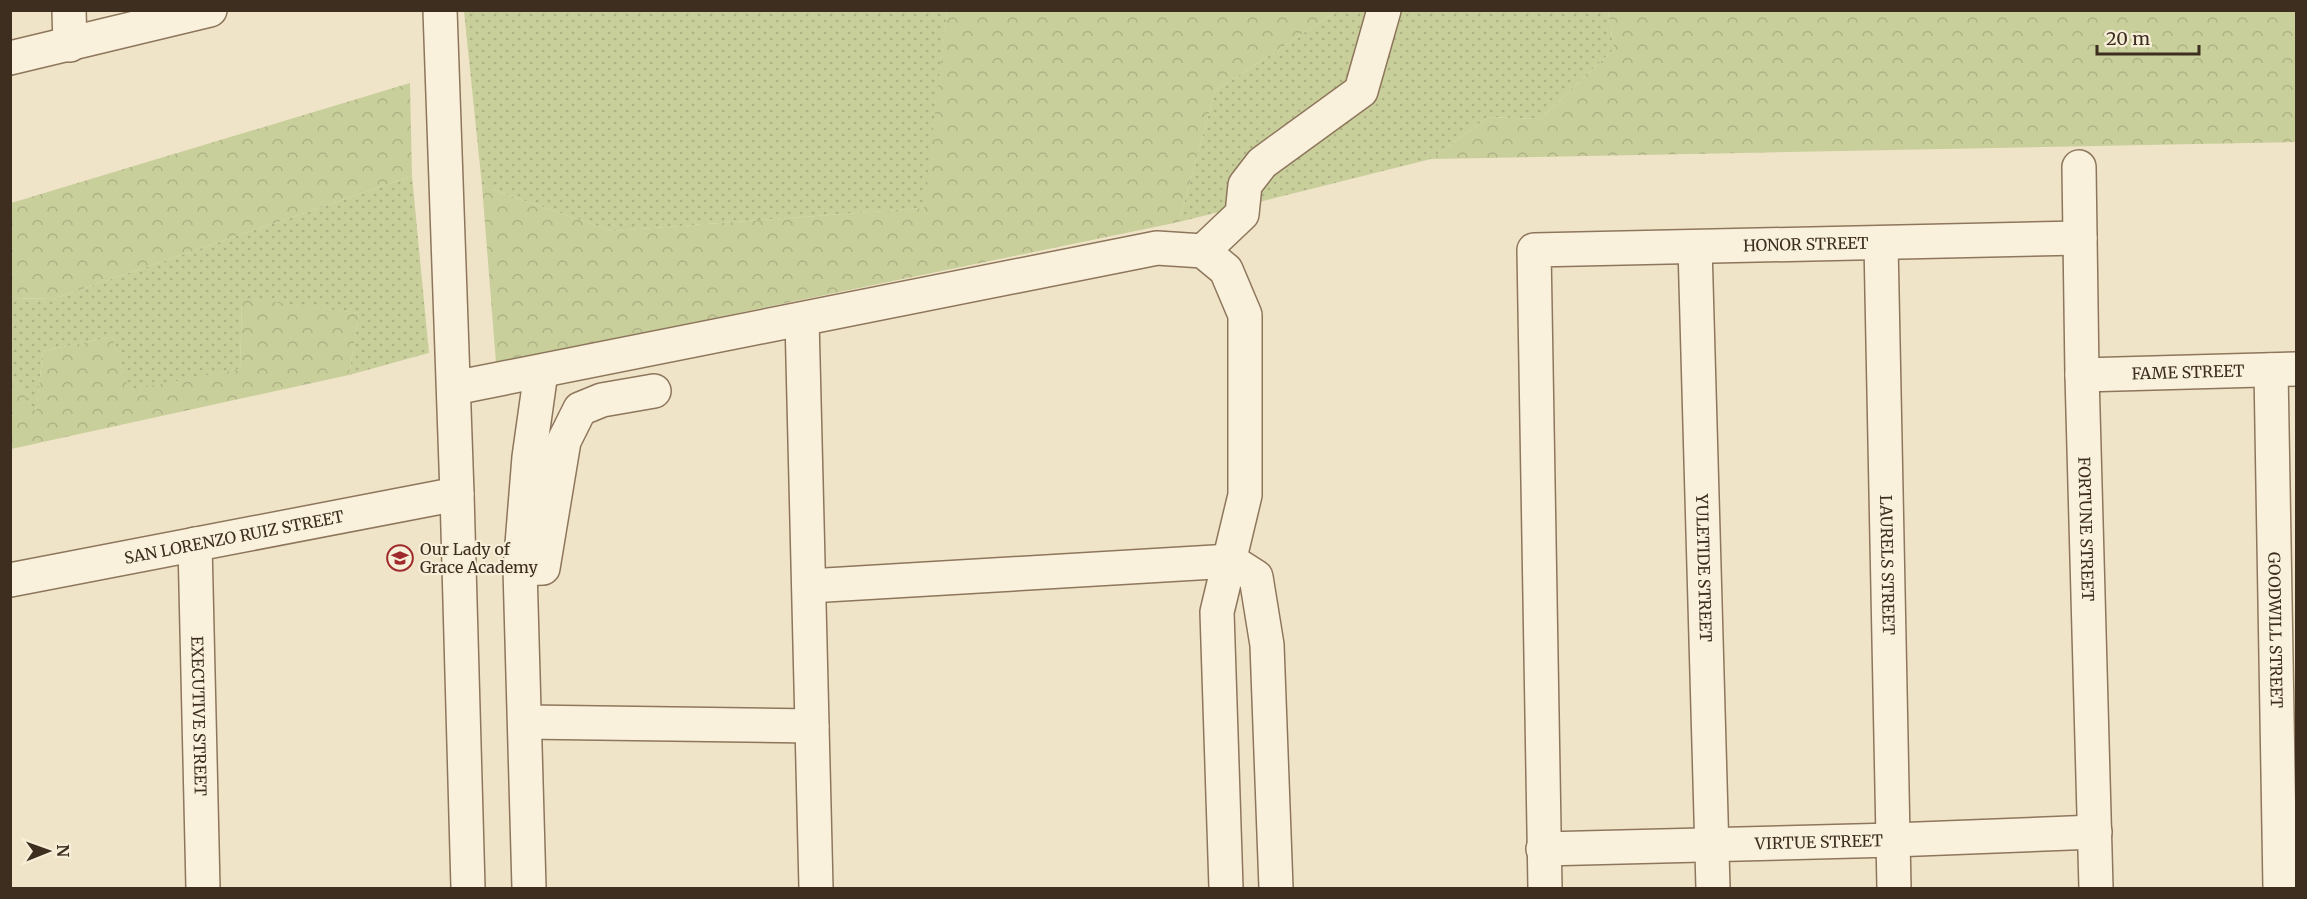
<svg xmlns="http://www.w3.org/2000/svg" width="2307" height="899" viewBox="0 0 2307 899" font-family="Merriweather,serif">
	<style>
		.grass { fill: url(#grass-dots) }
		.forest { fill: url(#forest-crowns) }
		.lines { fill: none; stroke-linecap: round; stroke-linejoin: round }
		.minor-casing { stroke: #8d765c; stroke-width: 36 }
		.minor { stroke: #faf1dc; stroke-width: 33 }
		.labels { text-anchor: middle; stroke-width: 4.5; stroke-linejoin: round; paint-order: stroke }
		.street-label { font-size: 16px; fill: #3d2e20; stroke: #f7eed8 }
		.poi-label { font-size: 16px; fill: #3d2e20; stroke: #f7eed8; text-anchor: start }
	</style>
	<defs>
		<pattern id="grass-dots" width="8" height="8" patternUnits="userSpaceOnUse" patternTransform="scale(1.5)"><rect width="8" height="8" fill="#c9cf9b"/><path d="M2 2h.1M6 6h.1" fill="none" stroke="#aeb285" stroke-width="1.8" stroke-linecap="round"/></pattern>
		<pattern id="forest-crowns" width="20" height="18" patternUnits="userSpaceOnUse" patternTransform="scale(1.5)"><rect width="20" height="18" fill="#c9cf9b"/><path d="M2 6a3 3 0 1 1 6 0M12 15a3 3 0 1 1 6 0" fill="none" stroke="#aeb285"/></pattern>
	</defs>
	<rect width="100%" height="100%" fill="#f0e4c8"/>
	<!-- grass -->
	<g class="grass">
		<polygon points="464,11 947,11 925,208 612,231 482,186"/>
		<polygon points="1337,11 1608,11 1614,49 1540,119 1488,117 1431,159 1179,222 1215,91"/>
		<polygon points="412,176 429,353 349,375 359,313 242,299 240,369 129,391 112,337 43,351 36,413 11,375 10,298 53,299"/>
	</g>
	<!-- forest -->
	<g class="forest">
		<polygon points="947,11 1337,11 1215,91 1179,222 496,363 482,186 612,231 924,208"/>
		<polygon points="1608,11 2296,11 2296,142 1431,159 1488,117 1540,119 1614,49"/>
		<polygon points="410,83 412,176 53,299 11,298 11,203"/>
		<polygon points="242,298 359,313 349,375 11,449 11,375 36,412 43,351 112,337 129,390 240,369"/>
	</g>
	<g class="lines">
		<!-- minor casing -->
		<g class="minor-casing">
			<g id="minor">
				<polyline points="69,10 70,45"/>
				<polyline points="440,10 457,494 468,888"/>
				<polyline points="10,58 210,10"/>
				<path id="s1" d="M 2079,167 L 2082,375 L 2096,888"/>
				<path id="s2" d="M 1881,243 L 1894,888"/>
				<path id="s3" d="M 1695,247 L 1713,888"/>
				<polyline points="1203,251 1242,214 1245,185 1262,163 1361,91 1384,10"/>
				<polyline points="802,319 816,888"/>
				<path id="s4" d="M 2271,370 L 2280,888"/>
				<path id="s5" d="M 2082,375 L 2296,369"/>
				<polyline points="454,388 1157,248 1203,251 1226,270 1245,315 1245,495 1217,612 1226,888"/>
				<path id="s6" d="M 195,544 L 203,888"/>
				<polyline points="520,569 543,568 564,441 580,409 602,400 654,391"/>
				<path id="s7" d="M 10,580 L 457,494"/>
				<polyline points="809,586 1231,561 1256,577 1267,645 1276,888"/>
				<polyline points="525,722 812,726"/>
				<path id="s8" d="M 1543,849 L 1893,840 L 2095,832"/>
				<polyline points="529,888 520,569 529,457 541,372"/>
				<path id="s9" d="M 1545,888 L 1534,250 L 2080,238"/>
			</g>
		</g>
		<!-- minor -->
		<use href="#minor" class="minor"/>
	</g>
	<!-- icons -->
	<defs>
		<g id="school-ring" transform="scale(1.35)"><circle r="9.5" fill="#f7eed8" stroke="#9e2a2b" stroke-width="1.5"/><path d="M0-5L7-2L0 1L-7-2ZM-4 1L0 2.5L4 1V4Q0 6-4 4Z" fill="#9e2a2b"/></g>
	</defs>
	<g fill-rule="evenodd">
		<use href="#school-ring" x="400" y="558"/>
	</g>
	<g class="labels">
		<!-- street labels -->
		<g class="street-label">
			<text dy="6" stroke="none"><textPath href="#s9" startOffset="910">HONOR STREET</textPath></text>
			<text dy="6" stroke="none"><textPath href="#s5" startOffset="106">FAME STREET</textPath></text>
			<text dy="6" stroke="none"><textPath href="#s1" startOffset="362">FORTUNE STREET</textPath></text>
			<text dy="6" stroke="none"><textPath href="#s7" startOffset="228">SAN LORENZO RUIZ STREET</textPath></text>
			<text dy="6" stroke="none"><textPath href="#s2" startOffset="322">LAURELS STREET</textPath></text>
			<text dy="6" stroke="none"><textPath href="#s3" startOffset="321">YULETIDE STREET</textPath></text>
			<text dy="6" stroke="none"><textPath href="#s4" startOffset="260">GOODWILL STREET</textPath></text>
			<text dy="6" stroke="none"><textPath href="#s6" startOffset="172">EXECUTIVE STREET</textPath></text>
			<text dy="6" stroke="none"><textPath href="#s8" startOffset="276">VIRTUE STREET</textPath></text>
		</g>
		<!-- poi labels -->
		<g class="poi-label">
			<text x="420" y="555">Our Lady of<tspan x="420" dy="18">Grace Academy</tspan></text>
		</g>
	</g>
	<!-- border -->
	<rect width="2307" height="899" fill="none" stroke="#3d2e20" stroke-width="24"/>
	<!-- north arrow -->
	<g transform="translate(48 851) rotate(89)" stroke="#f7eed8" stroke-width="4.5" paint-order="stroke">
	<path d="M0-4.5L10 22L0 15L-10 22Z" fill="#3d2e20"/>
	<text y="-9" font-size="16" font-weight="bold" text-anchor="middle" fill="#3d2e20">N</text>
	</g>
	<!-- scale -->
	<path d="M2097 45v9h102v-9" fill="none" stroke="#3d2e20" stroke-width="3"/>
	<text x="2106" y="45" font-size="18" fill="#3d2e20" stroke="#f7eed8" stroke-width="4.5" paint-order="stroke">20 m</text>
</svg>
